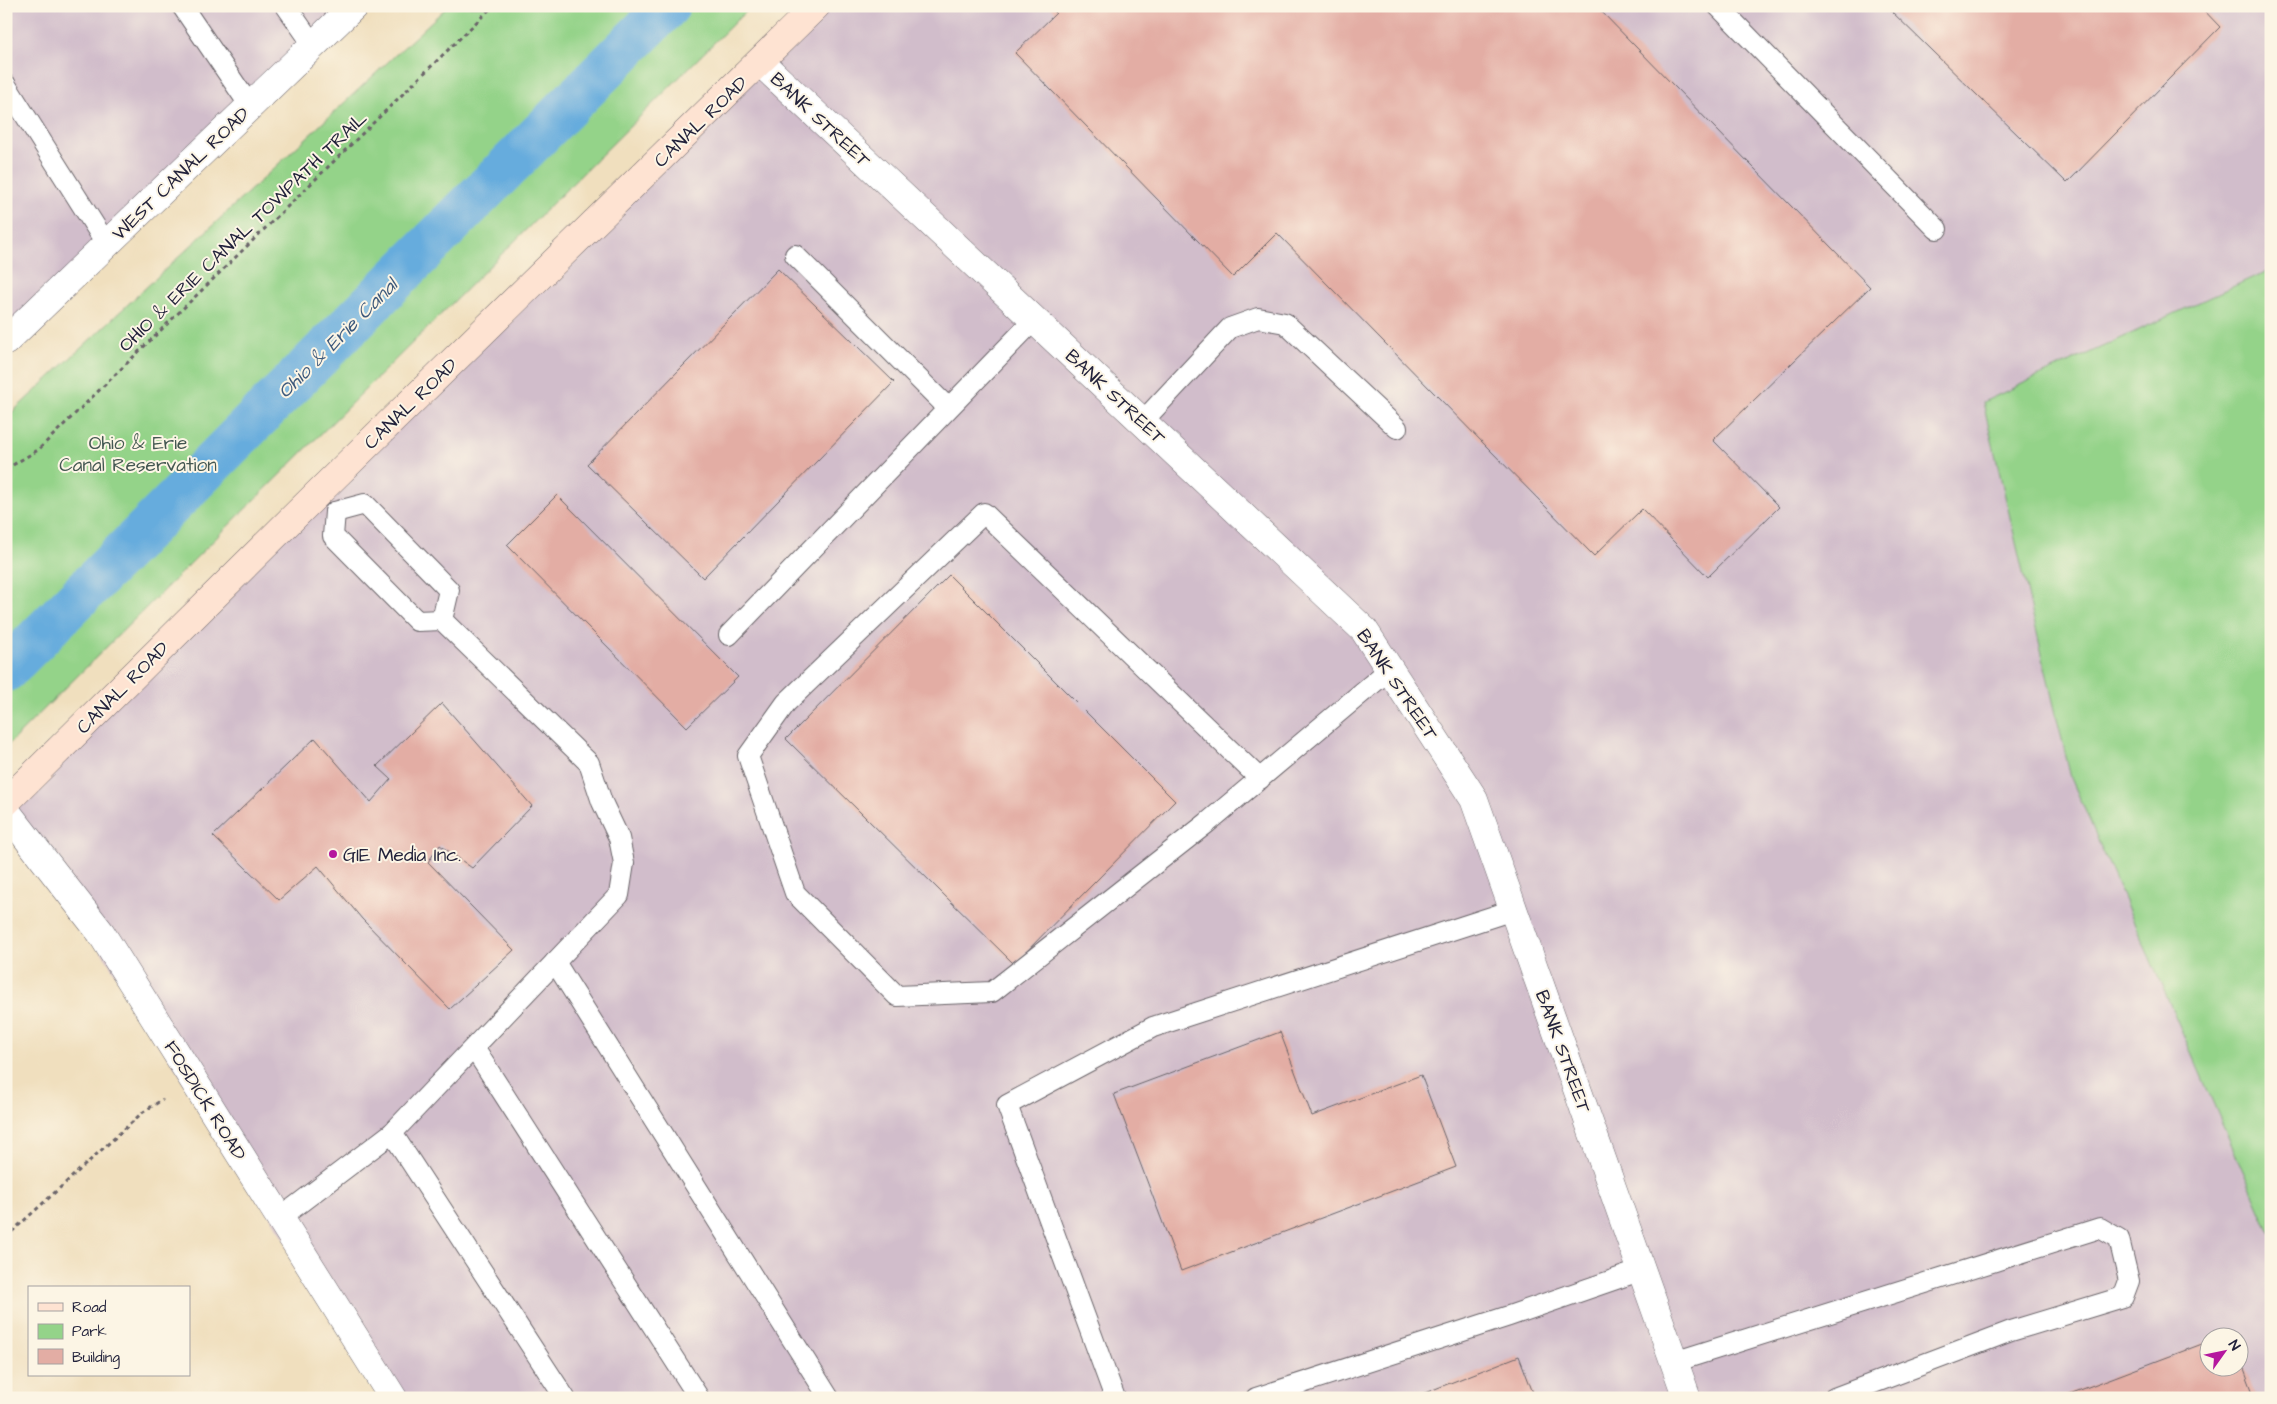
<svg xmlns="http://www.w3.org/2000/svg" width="2277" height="1404" viewBox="0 0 2277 1404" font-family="'Architects Daughter',sans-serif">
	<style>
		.industrial { fill: #d1bdcb; fill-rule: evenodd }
		.green { fill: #94d389; stroke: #5b7a62 }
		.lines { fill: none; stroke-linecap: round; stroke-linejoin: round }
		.canal { stroke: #66acdd; stroke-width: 44 }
		.building { fill: #e3ada4 }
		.lane-casing { stroke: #6a6469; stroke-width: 22 }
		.street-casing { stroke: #6a6469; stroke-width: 29 }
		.secondary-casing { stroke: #6a6469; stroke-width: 29 }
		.path { stroke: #6a6469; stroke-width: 3; stroke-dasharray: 4 4; stroke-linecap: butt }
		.lane { stroke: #fff; stroke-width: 20 }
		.street { stroke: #fff; stroke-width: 28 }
		.secondary { stroke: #fee3d2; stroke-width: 28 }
		.poi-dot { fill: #b5179e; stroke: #fcf5e5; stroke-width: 2 }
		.labels { text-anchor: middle; stroke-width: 4; stroke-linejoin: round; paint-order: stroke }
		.street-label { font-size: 19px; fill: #22223b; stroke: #fcf5e5 }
		.park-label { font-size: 19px; fill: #445752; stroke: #fcf5e5 }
		.poi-label { font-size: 19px; fill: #22223b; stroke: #fcf5e5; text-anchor: start }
		.water-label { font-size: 20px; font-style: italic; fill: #3d597c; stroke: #fcf5e5 }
	</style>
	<rect width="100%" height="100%" fill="#fcf5e5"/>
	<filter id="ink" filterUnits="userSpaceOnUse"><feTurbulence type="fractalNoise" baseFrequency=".02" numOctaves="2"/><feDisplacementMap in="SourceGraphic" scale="10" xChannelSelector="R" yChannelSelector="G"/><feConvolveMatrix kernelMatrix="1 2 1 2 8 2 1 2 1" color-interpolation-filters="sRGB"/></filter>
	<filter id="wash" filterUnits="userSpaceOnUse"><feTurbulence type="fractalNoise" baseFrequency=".0096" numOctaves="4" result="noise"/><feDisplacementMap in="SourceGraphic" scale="20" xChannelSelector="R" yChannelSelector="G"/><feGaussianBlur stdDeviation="1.12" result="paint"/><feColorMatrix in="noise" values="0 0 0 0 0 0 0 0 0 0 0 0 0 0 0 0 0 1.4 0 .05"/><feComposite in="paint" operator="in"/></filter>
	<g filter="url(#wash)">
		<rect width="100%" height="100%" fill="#f0dfbe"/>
		<!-- industrial -->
		<g class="industrial">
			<polygon points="6,6 354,6 6,341"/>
			<path d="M 816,6 L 2271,6 L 2271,269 L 1983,403 L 2071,778 L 2271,1235 L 2271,1398 L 386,1398 L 6,802 ZM 2210,1336 L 2240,1336 L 2240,1366 L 2210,1366 Z"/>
		</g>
		<!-- green -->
		<g class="green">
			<polygon points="448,6 751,6 6,747 6,418"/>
			<polygon points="2271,269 2271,1235 2071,778 1983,402"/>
		</g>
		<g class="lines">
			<!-- canal -->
			<polyline class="canal" points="6,670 668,6"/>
		</g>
		<g id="blocks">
			<!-- building -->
			<g class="building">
				<polygon points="1050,6 1596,6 1870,287 1713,440 1779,507 1708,577 1642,509 1594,556 1277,233 1233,277 1015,53 1056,13"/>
				<polygon points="1886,6 2200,6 2220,27 2067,183"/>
				<polygon points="778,269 894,382 703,578 587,464"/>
				<polygon points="557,495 738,677 687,727 507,545"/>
				<polygon points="949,575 1175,801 1014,964 786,739"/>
				<polygon points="442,703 532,806 472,868 440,845 428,862 514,950 450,1009 362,919 318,866 279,900 213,836 315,738 371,802 391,779 377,766"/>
				<polygon points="1280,1032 1312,1116 1421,1075 1456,1167 1181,1271 1114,1094"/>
				<polygon points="2210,1341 2210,1366 2240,1366 2240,1358 2255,1398 2059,1398"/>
				<polygon points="1519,1356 1535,1398 1412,1398"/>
			</g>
		</g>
	</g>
	<g filter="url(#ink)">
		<use href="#blocks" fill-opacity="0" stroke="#6a6469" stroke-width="1"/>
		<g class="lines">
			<!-- lane casing -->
			<g class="lane-casing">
				<g id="lane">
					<polyline points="182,6 250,106"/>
					<polyline points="286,6 314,46"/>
					<polyline points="1718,6 1937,229"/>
					<polyline points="6,85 107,245"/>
					<polyline points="795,255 948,408"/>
					<polyline points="1143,421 1230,328 1258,318 1285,323 1397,428"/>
					<polyline points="335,512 365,504 449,590 442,620"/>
					<polyline points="729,635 1034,320"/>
					<polyline points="1260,779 984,513 786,703 748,756 795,893 897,996 992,992 1207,823 1390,669"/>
					<polyline points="555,962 829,1398"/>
					<polyline points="474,1048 699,1398"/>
					<polyline points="392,1133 565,1398"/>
					<polyline points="280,1218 392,1133 619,895 624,863 619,838 602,802 589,763 442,620 417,621 333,536 335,512"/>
					<polyline points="1674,1362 2100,1228 2119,1239 2129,1281 2123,1297 2011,1331 1834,1398"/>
					<polyline points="1115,1398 1007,1105 1153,1027 1513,910"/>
					<polyline points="1256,1398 1509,1316 1642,1270"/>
				</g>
			</g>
			<!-- street casing -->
			<g class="street-casing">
				<g id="street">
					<polyline points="760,62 1364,630 1474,799 1687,1398"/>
					<polyline points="6,341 354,6"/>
					<polyline points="6,811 101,933 393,1398"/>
				</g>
			</g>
			<!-- secondary casing -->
			<g class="secondary-casing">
				<polyline id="secondary" points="6,802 317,494 816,6"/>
			</g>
			<!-- path -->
			<g class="path">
				<polyline points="6,469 38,450 493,6"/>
				<polyline points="6,1237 142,1113 163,1099"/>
			</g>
			<!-- lane -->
			<use href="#lane" class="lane"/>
			<!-- street -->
			<use href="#street" class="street"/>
			<!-- secondary -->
			<use href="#secondary" class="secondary"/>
		</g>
	</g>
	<!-- markers -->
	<circle class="poi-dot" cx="333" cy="854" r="5"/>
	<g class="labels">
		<!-- street labels -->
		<g class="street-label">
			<text transform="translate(821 119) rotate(43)" y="7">BANK STREET</text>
			<text transform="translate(700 121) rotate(-44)" y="7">CANAL ROAD</text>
			<text transform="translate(180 173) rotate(-44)" y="7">WEST CANAL ROAD</text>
			<text transform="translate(242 231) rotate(-44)" y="7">OHIO &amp; ERIE CANAL TOWPATH TRAIL</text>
			<text transform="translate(1116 396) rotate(43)" y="7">BANK STREET</text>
			<text transform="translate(410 403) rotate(-44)" y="7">CANAL ROAD</text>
			<text transform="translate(1398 684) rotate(56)" y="7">BANK STREET</text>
			<text transform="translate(122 687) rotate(-45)" y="7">CANAL ROAD</text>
			<text transform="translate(1564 1051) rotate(70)" y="7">BANK STREET</text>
			<text transform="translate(206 1100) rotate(58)" y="7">FOSDICK ROAD</text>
		</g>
		<!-- park labels -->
		<g class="park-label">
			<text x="138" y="449">Ohio &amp; Erie<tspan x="138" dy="22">Canal Reservation</tspan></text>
		</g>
		<!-- poi labels -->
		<g class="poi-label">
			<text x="343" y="861">GIE Media Inc.</text>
		</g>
		<!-- water labels -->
		<g class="water-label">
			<text transform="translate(337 338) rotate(-45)" y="7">Ohio &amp; Erie Canal</text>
		</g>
	</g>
	<!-- margin -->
	<rect width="2277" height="1404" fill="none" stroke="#fcf5e5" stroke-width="25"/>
	<!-- legend -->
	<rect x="28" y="1286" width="162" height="90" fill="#fcf5e5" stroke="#a5a1a1"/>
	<rect x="38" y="1303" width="25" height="8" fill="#fee3d2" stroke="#a5a1a1"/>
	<text x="72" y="1312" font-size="15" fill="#22223b">Road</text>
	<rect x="38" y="1324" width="25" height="15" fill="#94d389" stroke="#a5a1a1"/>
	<text x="72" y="1336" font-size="15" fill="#22223b">Park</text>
	<rect x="38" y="1349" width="25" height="15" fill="#e3ada4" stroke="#a5a1a1"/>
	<text x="72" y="1362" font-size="15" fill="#22223b">Building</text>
	<!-- north arrow -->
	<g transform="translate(2224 1352) rotate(57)"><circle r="24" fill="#fcf5e5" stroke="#a5a1a1"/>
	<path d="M0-4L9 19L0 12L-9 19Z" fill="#b5179e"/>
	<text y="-8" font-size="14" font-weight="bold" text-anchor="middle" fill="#22223b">N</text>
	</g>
</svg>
